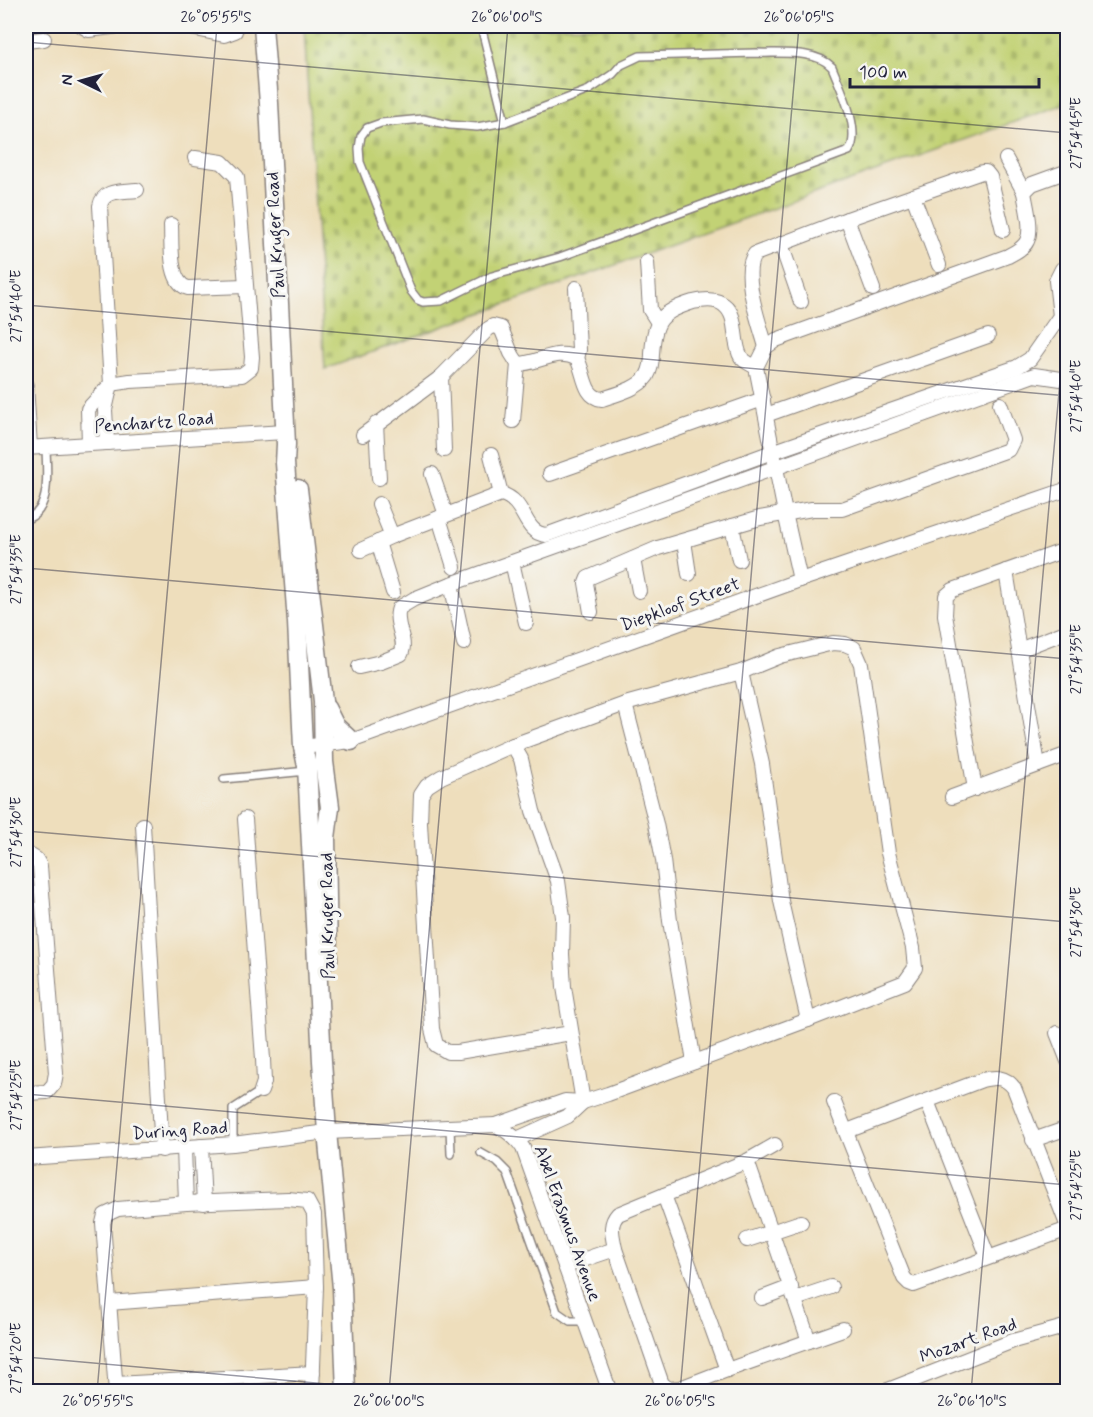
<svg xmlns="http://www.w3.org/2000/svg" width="1093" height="1417" viewBox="0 0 1093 1417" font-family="Mynerve,sans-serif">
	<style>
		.cemetery { fill: url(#cemetery-stones); stroke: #727a58; stroke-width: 1.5 }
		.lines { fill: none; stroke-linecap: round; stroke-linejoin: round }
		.lane-casing { stroke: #88807c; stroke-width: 10 }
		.street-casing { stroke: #88807c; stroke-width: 16 }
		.secondary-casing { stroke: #88807c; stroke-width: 21 }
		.lane { stroke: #fff; stroke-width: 7 }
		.street { stroke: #fff; stroke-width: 14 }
		.secondary { stroke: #fff; stroke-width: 18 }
		.ticks { fill: none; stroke: #22223b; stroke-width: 1.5; stroke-opacity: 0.45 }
		.labels { text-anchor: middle; stroke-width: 6; stroke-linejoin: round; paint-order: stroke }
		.street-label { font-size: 18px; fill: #22223b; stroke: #f6f6f2 }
		.neatline { fill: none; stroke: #22223b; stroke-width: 2 }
		.ticks-label { font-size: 15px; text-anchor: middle; fill: #22223b }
	</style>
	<defs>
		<pattern id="cemetery-stones" width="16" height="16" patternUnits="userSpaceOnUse" patternTransform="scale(1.5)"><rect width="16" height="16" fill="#c2d274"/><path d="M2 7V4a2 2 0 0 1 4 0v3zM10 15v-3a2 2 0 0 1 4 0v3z" fill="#a6b465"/></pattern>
	</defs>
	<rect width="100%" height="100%" fill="#f6f6f2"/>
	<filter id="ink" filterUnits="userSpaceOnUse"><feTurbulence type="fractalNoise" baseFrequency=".0167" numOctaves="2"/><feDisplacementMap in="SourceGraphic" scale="12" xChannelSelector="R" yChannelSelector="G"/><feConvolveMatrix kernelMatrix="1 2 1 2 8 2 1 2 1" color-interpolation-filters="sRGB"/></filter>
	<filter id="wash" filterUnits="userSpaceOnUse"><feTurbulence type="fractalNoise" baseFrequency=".008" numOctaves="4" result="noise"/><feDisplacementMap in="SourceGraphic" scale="24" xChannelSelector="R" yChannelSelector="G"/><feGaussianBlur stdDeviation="1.35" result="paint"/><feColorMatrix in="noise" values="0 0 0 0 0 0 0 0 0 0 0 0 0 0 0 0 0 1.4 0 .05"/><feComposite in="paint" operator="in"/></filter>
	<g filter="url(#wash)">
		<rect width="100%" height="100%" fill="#eedebc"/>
		<!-- cemetery -->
		<polygon class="cemetery" points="304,26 1067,26 1067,103 325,369"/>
	</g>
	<g filter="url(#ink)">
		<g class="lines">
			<!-- lane casing -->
			<g class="lane-casing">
				<g id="lane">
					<polyline points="481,26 505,122"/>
					<path d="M 756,53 C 779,54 815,49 832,67 C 840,87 862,131 849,151 L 560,257 L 492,276 L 441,301 L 423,302 L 418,300 L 411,291 L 360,162 L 359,148 L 361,136 L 367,128 L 381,123 L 423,119 L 450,125 L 477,127 L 505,122 L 589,90 L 613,74 L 621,65 L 640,56 Z"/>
					<path d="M 26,519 C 53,511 46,469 46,446"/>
					<polyline points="224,779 307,771"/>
					<polyline points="450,1127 451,1154"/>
					<polyline points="233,1144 233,1109 261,1091"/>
					<polyline points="481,1153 497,1162 507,1172 557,1312 570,1321 585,1321"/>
				</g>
			</g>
			<!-- street casing -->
			<g class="street-casing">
				<g id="street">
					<polyline points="82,26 89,30 119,26"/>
					<polyline points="182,26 224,35 235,31 236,26"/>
					<polyline points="26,41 44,39"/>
					<polyline points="1006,159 1024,192"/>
					<polyline points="913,196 939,265"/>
					<polyline points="847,219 873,289"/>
					<path d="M 171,225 C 172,242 168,283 188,288 L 245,286"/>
					<polyline points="781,244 801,302"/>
					<polyline points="647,262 650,310 657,321"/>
					<polyline points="576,288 579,350 577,359"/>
					<path d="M 766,347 C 760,325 740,272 755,254 L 847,219 L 982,172 L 986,172 L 990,177 L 1003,230"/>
					<polyline points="441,377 444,450"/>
					<polyline points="26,385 30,447"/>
					<polyline points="766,415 988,336"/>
					<polyline points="513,421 518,364"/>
					<polyline points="376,424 379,478"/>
					<path d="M 363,435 L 441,377 L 488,329 L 493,326 L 501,328 L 511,353 L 518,364 C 539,364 557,347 577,359 C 585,372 583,397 602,399 C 617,394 638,389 647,376 C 651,369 652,362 652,354 C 654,321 660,312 693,302 C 703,300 716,298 724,305 C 739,316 732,342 741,357 C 744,362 751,364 756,367"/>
					<path d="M 107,443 L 105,410 L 111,384 L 100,206 C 103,189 122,192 137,190"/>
					<polyline points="89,444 88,409 111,384 130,381 242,375 251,368 252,357 237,177 222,162 195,158"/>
					<polyline points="26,448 285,432"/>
					<polyline points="491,455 501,494"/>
					<polyline points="432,474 446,515"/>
					<polyline points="550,474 763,399"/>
					<polyline points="379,504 392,536"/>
					<polyline points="439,518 454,567"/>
					<polyline points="732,526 739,560"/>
					<polyline points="684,541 689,574"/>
					<polyline points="378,542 393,592"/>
					<path d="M 361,550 L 392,536 L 501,494 C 527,501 522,533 546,535 L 772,452 L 1017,367 L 1030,359 L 1060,316 L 1056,281 L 1062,269"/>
					<polyline points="633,559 639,591"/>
					<polyline points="1006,571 1038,765"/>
					<path d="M 800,580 L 785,513 L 756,367 L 766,347 L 776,340 L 1008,256 C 1014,253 1024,248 1027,241 C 1033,228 1026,206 1024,192 L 1032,184 L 1068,171"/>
					<polyline points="591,612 586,583 588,578 658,548 760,518 812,509 842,509 1008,450 1013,440 1000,404"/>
					<polyline points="526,623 512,562 1034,375 1068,380"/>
					<polyline points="464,643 451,584 512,562"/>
					<polyline points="1019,650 1068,631"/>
					<path d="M 359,667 L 381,662 L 401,654 C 408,640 393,624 399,608 L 414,599 L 451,584"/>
					<polyline points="741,672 762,764 781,901 808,1020"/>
					<polyline points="625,704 656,824 663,860 670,921 694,1062"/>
					<polyline points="513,745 521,759 533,811 558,881 563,917 562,954 564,987 583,1102 568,1116 517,1139"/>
					<polyline points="303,747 351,741 800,580 1068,489"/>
					<polyline points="975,789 945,615 946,596 953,590 1068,549"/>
					<polyline points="952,797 1068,754"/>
					<polyline points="245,819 263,1059 264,1082 261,1091"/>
					<polyline points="143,825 162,1150"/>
					<polyline points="26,853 36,859 40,866 56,1073 54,1084 47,1092 26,1093"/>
					<polyline points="1057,1033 1068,1061"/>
					<polyline points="927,1101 988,1257"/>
					<polyline points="834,1102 904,1278 909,1283 914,1285 1068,1229"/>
					<polyline points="496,1125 565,1101 583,1102 608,1094 808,1020 905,982 915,968 913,948 888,853 861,664 854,648 845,644 833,643 780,656 741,672 625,704 513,745 441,777 427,786 421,795 420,823 432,1029 436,1045 448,1052 458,1052 571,1033"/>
					<path d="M 847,1131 L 982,1080 C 995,1077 1005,1076 1014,1088 L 1068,1227"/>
					<polyline points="1033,1140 1068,1128"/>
					<path d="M 775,1145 L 747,1161 L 618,1214 C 608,1225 613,1236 615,1249 L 662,1384 L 669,1389 L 680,1388 L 727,1370 L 843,1329"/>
					<polyline points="201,1146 204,1203"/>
					<polyline points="184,1148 186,1203"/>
					<path d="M 26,1158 L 233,1144 L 327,1132 L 496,1125 C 508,1131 516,1137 523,1148 L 610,1392"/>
					<polyline points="747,1161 809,1341"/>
					<polyline points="664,1195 727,1370"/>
					<polyline points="747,1240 801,1222"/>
					<polyline points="565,1266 615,1249"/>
					<polyline points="762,1298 791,1287"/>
					<polyline points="795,1299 831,1287"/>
					<polyline points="109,1303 316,1287"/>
					<polyline points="116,1384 313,1373"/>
					<polyline points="116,1392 103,1223 105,1215 118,1209 186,1203 288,1199 307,1201 314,1214 316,1287 312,1392"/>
					<polyline points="883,1392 1013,1341 1068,1326"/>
				</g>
			</g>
			<!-- secondary casing -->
			<g class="secondary-casing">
				<g id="secondary">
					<polyline points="263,26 269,103 286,444 285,463 297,622 303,747 307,766 322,1061 327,1132 342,1288 346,1392"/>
					<polyline points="298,489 323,701 324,762 330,807 326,838 328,960"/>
					<polyline points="326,708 335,726 351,741"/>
				</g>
			</g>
			<!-- lane -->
			<use href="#lane" class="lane"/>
			<!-- street -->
			<use href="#street" class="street"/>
			<!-- secondary -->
			<use href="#secondary" class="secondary"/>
		</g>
	</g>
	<!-- ticks -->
	<path class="ticks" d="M 26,42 L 1068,133M 26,305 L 1068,396M 26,568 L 1068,659M 26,831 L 1068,922M 26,1094 L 1068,1185M 26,1357 L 417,1392M 97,1392 L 217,26M 389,1392 L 508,26M 680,1392 L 799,26M 971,1392 L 1068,290"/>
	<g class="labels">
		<!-- street labels -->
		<g class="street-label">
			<text transform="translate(275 235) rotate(-93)" y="6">Paul Kruger Road</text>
			<text transform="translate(154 422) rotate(-4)" y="6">Penchartz Road</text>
			<text transform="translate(680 604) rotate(-20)" y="6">Diepkloof Street</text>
			<text transform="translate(327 916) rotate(-91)" y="6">Paul Kruger Road</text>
			<text transform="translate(180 1130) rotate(-4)" y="6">During Road</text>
			<text transform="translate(568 1223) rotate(70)" y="6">Abel Erasmus Avenue</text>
			<text transform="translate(968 1340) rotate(-20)" y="6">Mozart Road</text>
		</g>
	</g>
	<!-- margin -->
	<rect width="1093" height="1417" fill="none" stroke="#f6f6f2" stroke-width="66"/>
	<!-- north arrow -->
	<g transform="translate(81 81) rotate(275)" stroke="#f6f6f2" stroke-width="4.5" paint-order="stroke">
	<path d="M0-4.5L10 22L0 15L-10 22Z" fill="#22223b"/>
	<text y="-9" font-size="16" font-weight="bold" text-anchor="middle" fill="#22223b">N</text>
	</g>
	<!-- scale -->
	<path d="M850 78v9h189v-9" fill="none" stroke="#22223b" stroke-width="3"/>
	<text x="859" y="78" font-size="18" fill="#22223b" stroke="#f6f6f2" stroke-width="4.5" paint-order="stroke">100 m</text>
	<rect x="33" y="33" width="1027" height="1351" class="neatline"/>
	<g class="ticks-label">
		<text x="216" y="22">26°05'55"S</text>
		<text x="507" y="22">26°06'00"S</text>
		<text x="799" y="22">26°06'05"S</text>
		<text transform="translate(1076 133) rotate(-90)" y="5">27°54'45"E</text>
		<text transform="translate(16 306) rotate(-90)" y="5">27°54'40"E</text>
		<text transform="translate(1076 396) rotate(-90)" y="5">27°54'40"E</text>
		<text transform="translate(16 569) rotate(-90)" y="5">27°54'35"E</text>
		<text transform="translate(1076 659) rotate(-90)" y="5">27°54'35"E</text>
		<text transform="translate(16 832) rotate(-90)" y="5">27°54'30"E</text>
		<text transform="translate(1076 922) rotate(-90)" y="5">27°54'30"E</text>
		<text transform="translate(16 1095) rotate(-90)" y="5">27°54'25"E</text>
		<text transform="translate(1076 1185) rotate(-90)" y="5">27°54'25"E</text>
		<text transform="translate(16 1358) rotate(-90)" y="5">27°54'20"E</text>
		<text x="98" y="1406">26°05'55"S</text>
		<text x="389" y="1406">26°06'00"S</text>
		<text x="680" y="1406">26°06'05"S</text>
		<text x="972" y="1406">26°06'10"S</text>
	</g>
</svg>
